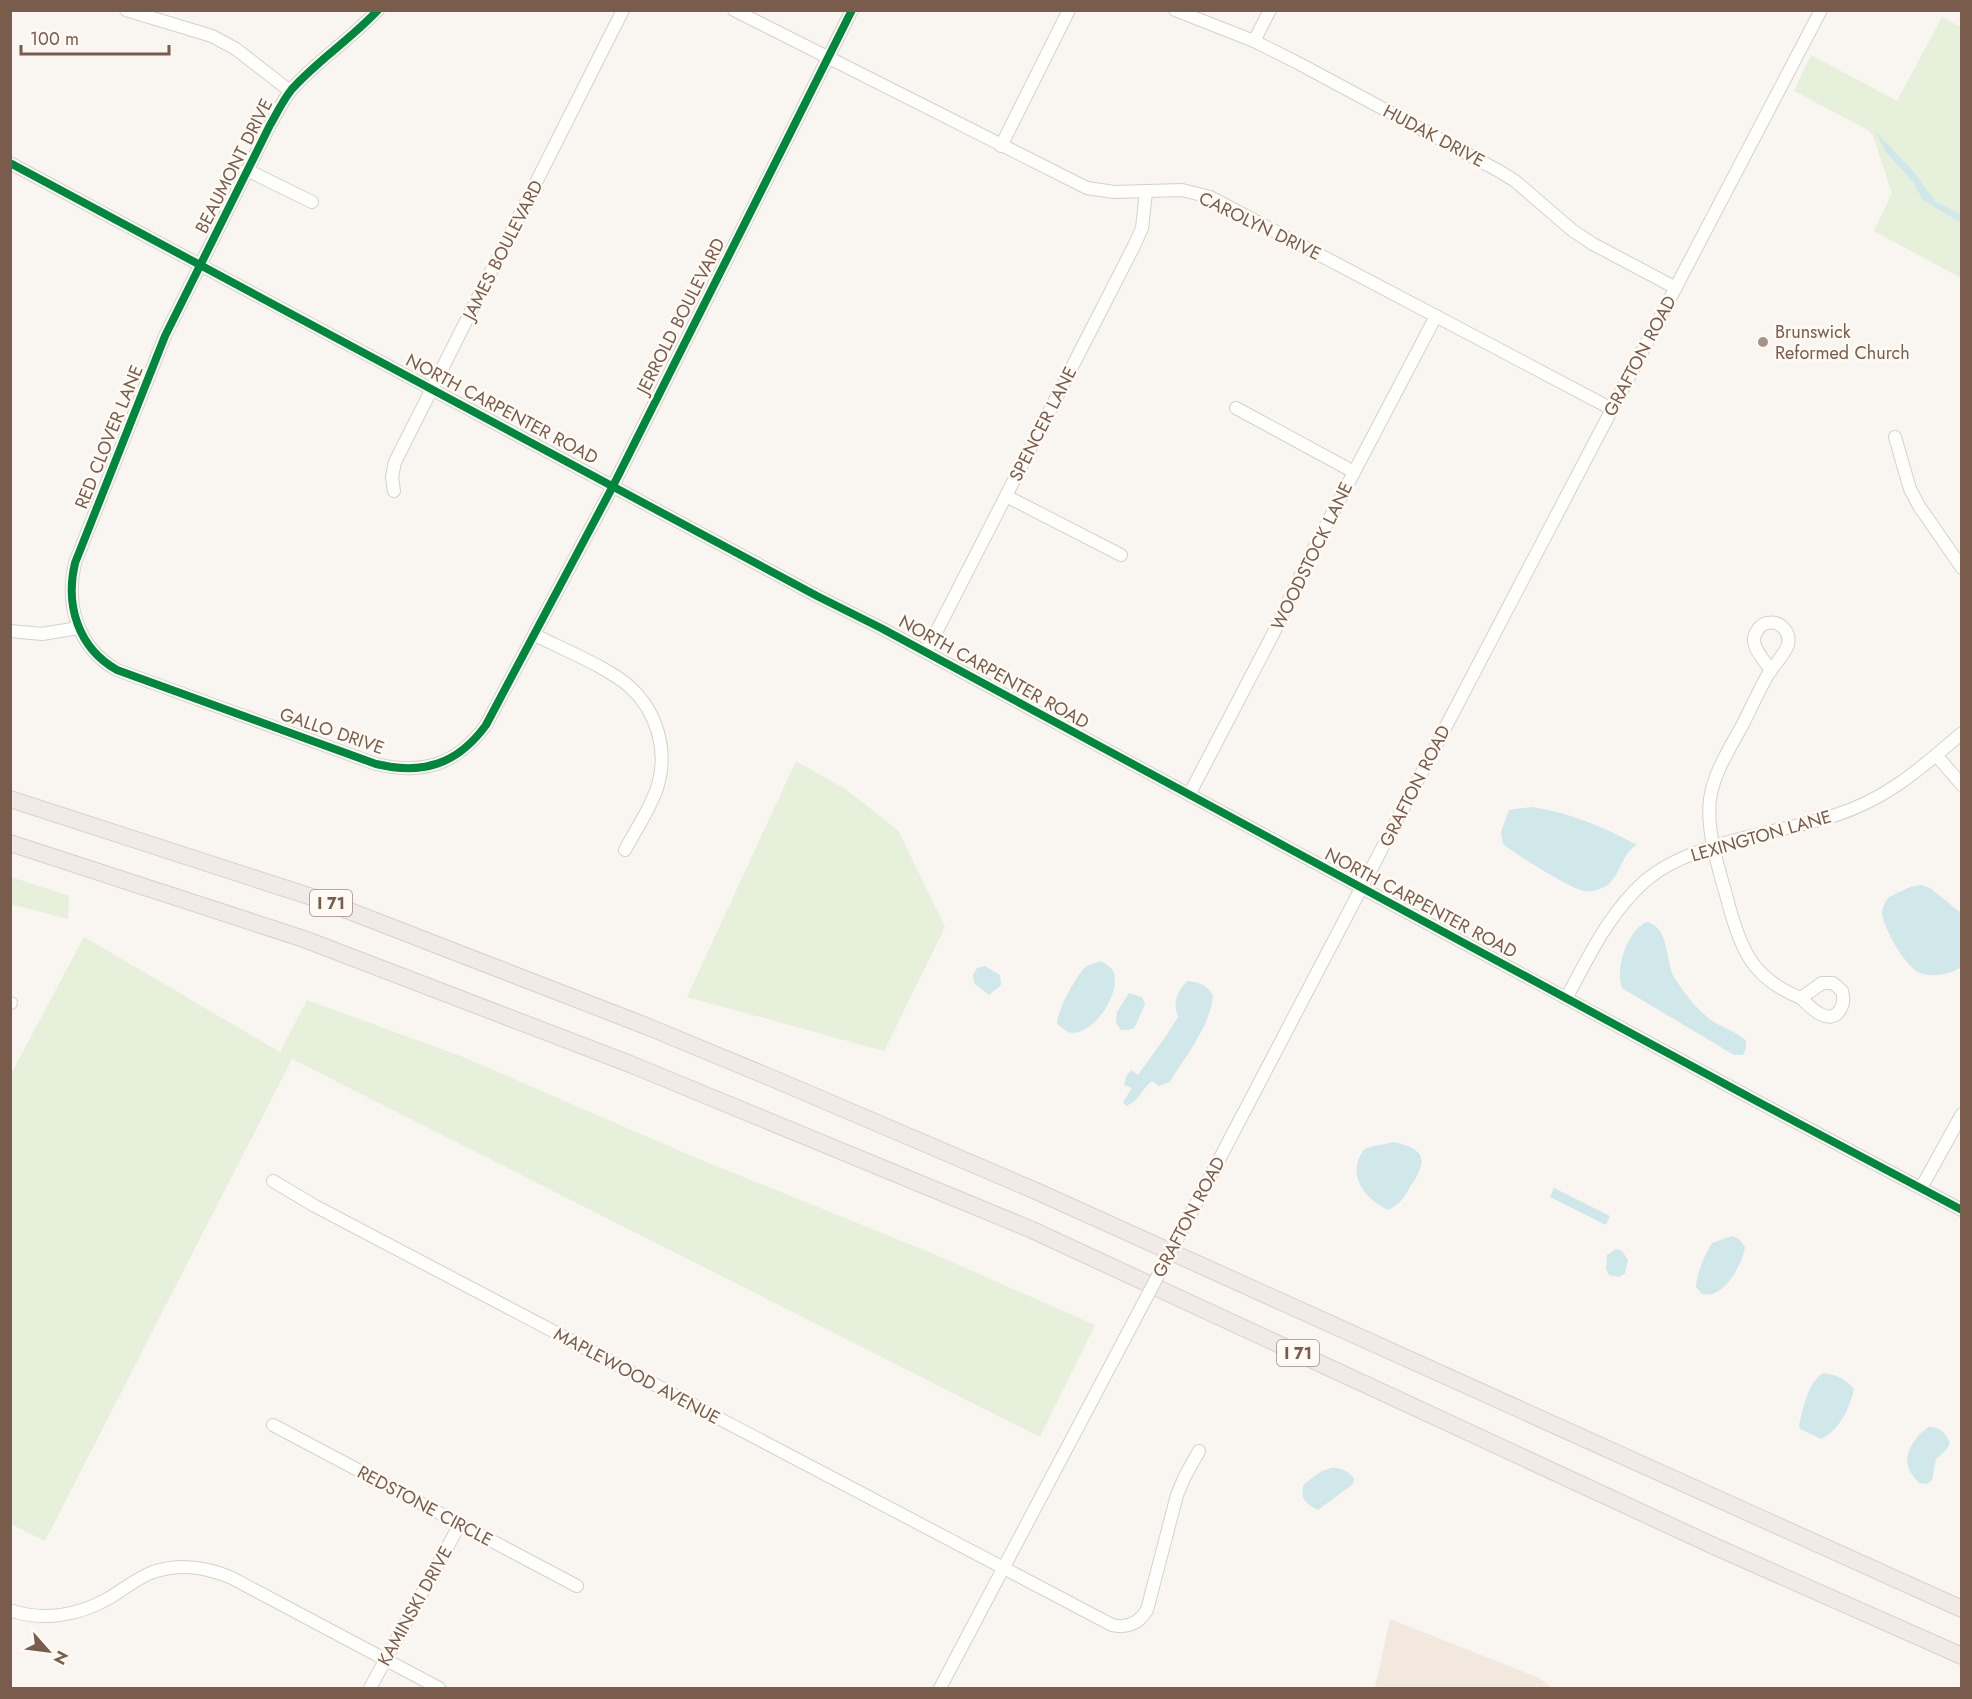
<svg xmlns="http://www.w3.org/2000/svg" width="1972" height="1699" viewBox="0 0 1972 1699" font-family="Jost,sans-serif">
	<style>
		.residential { fill: #f2e8de }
		.green { fill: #e7f0db }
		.water { fill: #d0e8ea }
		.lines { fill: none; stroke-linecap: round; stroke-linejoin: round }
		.minor-casing { stroke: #d7d1cb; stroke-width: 14 }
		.highway-casing { stroke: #dad1cc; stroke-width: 18 }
		.minor { stroke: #fefefd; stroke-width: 12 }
		.highway { stroke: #f2eae7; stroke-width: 16 }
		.minor-bridge-casing { stroke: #d7d1cb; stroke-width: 14; stroke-linecap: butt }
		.minor-bridge { stroke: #fefefd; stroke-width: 12 }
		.cycleway-casing { stroke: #fffaf3; stroke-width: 11 }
		.cycleway { stroke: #00873e; stroke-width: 8 }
		.poi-dot { fill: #a69286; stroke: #fffaf3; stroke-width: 2 }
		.labels { text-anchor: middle; stroke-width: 5; stroke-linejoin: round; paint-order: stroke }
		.shield { fill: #fffaf3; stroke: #a28b7f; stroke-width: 1.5 }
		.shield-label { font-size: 16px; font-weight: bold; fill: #7a5c4d }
		.street-label { font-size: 18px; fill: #7a5c4d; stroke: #fffaf3 }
		.poi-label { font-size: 18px; fill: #7a5c4d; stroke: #fffaf3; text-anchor: start }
	</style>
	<rect width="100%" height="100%" fill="#f9f5f0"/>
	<!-- residential -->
	<polygon class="residential" points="1390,1619 1539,1678 1552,1688 1375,1688"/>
	<!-- green -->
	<g class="green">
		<polygon points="1942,17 1961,27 1961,278 1874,231 1892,193 1873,136 1868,130 1794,91 1811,55 1897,101"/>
		<polygon points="796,761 845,789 898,830 945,927 884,1051 687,997"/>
		<polygon points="11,877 69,896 68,919 11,904"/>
		<polygon points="84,937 280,1052 307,1000 463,1057 701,1160 929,1252 1095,1325 1040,1437 292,1059 45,1541 11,1524 11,1074"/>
	</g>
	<!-- water -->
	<g class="water">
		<polygon points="1875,131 1913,171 1935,201 1961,215 1961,223 1923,200 1913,182 1885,151"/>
		<path d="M 1531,807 C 1568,812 1604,827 1637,845 C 1622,853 1621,872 1610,883 C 1605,888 1592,893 1584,891 C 1568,887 1517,855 1503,844 L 1501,832 L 1509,810 Z"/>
		<path d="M 1921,885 L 1930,888 L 1961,913 L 1961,967 C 1951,974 1933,978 1920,973 C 1906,968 1884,929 1882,914 C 1882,908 1885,902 1889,897 L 1910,887 Z"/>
		<path d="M 1647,922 C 1670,928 1665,960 1674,977 C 1684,993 1698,1012 1714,1022 C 1724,1028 1737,1032 1746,1041 L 1746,1048 L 1743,1055 L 1734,1055 L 1622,988 C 1615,970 1627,930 1647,922 Z"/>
		<path d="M 1101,961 C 1105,964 1109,966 1112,969 C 1125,989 1092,1040 1068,1032 C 1064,1030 1060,1026 1057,1023 C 1057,1012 1077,973 1087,966 C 1090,964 1097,963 1101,961 Z"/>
		<polygon points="985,966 1000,975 1001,985 989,995 974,983 973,975 977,968"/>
		<path d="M 1187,981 C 1200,982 1206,985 1213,995 C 1210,1027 1186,1055 1170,1082 L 1159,1086 L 1152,1081 C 1139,1091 1142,1099 1126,1106 L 1123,1102 L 1132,1088 L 1124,1085 L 1126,1077 L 1131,1070 L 1138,1075 L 1166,1036 L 1178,1017 C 1173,1001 1176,994 1187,981 Z"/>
		<polygon points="1129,993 1142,997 1145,1005 1134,1028 1128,1030 1121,1030 1116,1023 1117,1012"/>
		<path d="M 1393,1142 C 1427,1149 1428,1161 1410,1187 C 1404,1198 1399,1205 1388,1210 C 1370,1202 1351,1182 1358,1161 C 1359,1158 1362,1151 1365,1149 C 1372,1145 1385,1145 1393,1142 Z"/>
		<polygon points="1554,1188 1610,1216 1606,1225 1550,1197"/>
		<path d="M 1732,1236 L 1739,1239 L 1745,1247 C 1743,1262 1728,1290 1712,1294 C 1708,1295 1705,1294 1702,1294 L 1696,1287 C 1697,1272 1704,1257 1712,1243 Z"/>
		<polygon points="1616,1249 1622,1251 1628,1260 1625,1273 1619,1277 1609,1275 1606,1269 1607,1255"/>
		<path d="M 1823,1373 C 1835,1374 1846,1379 1854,1389 C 1850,1408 1839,1431 1821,1439 L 1800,1429 L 1799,1425 C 1804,1408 1807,1383 1823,1373 Z"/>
		<path d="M 1929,1427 C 1940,1427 1946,1433 1950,1443 L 1947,1449 L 1936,1459 L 1932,1480 L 1927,1484 L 1919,1483 C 1915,1478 1909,1473 1908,1466 C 1904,1452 1917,1434 1929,1427 Z"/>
		<path d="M 1331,1468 C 1341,1467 1348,1471 1354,1479 L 1353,1484 L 1318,1510 C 1306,1504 1299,1498 1304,1484 L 1322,1471 Z"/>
	</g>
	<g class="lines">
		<!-- minor casing -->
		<g class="minor-casing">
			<g id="minor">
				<polyline points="126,10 212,36 236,49 290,91"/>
				<path d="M 378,10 C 351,39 318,60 292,89 C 283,100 277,113 270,125 L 165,336 L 75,563 C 65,605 78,648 117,670 L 376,764 C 422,775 457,765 486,725 L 613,486 L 852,10"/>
				<polyline points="734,10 1087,188 1114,192 1182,190 1210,197 1612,409"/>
				<polyline points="1175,10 1254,41 1298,63 1499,171 1515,181 1572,230 1593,244 1676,288"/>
				<polyline points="1254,41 1270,10"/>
				<polyline points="1001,146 1069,10"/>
				<polyline points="10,163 817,596 881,628 1762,1104 1962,1210"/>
				<polyline points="247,170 312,202"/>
				<polyline points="1236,408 1354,472"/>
				<polyline points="1895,437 1910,489 1919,506 1962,568"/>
				<polyline points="394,491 392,477 395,462 623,10"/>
				<polyline points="1006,496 1121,555"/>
				<polyline points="10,631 42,634 78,628"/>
				<path d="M 535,635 C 562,649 610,668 631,688 C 657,712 668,751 658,785 C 651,808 636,829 625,850"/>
				<polyline points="926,652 1134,246 1142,228 1146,192"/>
				<path d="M 1771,671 C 1764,659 1747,644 1757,631 C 1759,627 1763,624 1767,623 C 1780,620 1791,632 1788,645 C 1784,655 1776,663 1770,671 C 1760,688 1752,706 1743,724 C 1730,748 1714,772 1710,799 C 1706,835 1720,871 1729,906 C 1742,953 1754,979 1801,998"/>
				<polyline points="1936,755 1962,785"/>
				<polyline points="1189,795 1273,634 1309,558 1436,316"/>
				<path d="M 1822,983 L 1833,983 L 1842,991 C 1844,998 1844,1004 1840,1010 C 1829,1027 1810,1007 1801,998 Z"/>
				<path d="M 1567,997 C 1589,956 1609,913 1645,881 C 1692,841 1775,834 1833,816 C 1887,799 1920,769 1962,733"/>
				<polyline points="10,1003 11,1003"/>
				<path d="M 273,1181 L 315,1206 L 1112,1625 C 1127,1629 1139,1623 1147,1610 L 1177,1495 L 1185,1476 L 1199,1451"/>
				<polyline points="1921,1188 1962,1114"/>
				<polyline points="1199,1198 1821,10"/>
				<polyline points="273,1425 577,1586"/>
				<path d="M 10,1610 C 43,1622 80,1615 109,1598 C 124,1589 137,1578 153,1572 C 179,1563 206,1567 230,1577 L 439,1688"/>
				<polyline points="370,1688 460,1524"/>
				<polyline points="940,1688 1125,1338"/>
			</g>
		</g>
		<!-- highway casing -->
		<g class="highway-casing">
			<g id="highway">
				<polyline points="10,799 321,900 646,1026 774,1079 1036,1191 1962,1609"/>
				<polyline points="10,843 304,939 630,1064 1030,1229 1716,1547 1962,1656"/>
			</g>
		</g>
		<!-- minor -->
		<use href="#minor" class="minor"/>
		<!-- highway -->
		<use href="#highway" class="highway"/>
		<!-- minor-bridge casing -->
		<g class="minor-bridge-casing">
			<polyline id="minor-bridge" points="1125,1338 1199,1198"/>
		</g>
		<!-- minor-bridge -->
		<use href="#minor-bridge" class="minor-bridge"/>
		<!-- cycleway casing -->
		<g class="cycleway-casing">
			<g id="cycleway">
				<path d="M 378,10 C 351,39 318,60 292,89 C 283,100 277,113 270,125 L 165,336 L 75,563 C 65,605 78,648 117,670 L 376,764 C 422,775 457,765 486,725 L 613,486 L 852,10"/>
				<polyline points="10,163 817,596 881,628 1762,1104 1962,1210"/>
			</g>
		</g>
		<!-- cycleway -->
		<use href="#cycleway" class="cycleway"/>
	</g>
	<!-- markers -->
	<circle class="poi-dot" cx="1763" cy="342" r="6"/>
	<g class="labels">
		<!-- shield labels -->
		<g class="shield">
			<rect x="310" y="890" width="42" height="26" rx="4.5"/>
			<rect x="1277" y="1340" width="42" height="26" rx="4.5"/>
		</g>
		<g class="shield-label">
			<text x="331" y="909">I 71</text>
			<text x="1298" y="1359">I 71</text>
		</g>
		<!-- street labels -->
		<g class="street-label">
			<text transform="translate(1434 136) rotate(28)" y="6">HUDAK DRIVE</text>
			<text transform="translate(234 166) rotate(-63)" y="6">BEAUMONT DRIVE</text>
			<text transform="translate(1260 226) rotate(26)" y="6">CAROLYN DRIVE</text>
			<text transform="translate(503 250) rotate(-63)" y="6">JAMES BOULEVARD</text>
			<text transform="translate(681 316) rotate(-63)" y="6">JERROLD BOULEVARD</text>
			<text transform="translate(1640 356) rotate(-62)" y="6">GRAFTON ROAD</text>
			<text transform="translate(502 409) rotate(28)" y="6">NORTH CARPENTER ROAD</text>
			<text transform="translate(1043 424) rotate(-63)" y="6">SPENCER LANE</text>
			<text transform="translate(109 437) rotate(-68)" y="6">RED CLOVER LANE</text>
			<text transform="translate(1312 556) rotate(-64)" y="6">WOODSTOCK LANE</text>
			<text transform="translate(994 672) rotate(29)" y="6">NORTH CARPENTER ROAD</text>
			<text transform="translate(332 731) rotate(19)" y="6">GALLO DRIVE</text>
			<text transform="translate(1415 786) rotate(-63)" y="6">GRAFTON ROAD</text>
			<text transform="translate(1761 836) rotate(-16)" y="6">LEXINGTON LANE</text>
			<text transform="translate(1421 903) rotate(28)" y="6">NORTH CARPENTER ROAD</text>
			<text transform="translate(1189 1217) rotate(-62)" y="6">GRAFTON ROAD</text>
			<text transform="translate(637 1376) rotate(28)" y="6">MAPLEWOOD AVENUE</text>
			<text transform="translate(425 1506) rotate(28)" y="6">REDSTONE CIRCLE</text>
			<text transform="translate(415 1606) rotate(-61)" y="6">KAMINSKI DRIVE</text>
		</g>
		<!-- poi labels -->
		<g class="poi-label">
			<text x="1775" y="338">Brunswick<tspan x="1775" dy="21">Reformed Church</tspan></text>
		</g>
	</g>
	<!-- border -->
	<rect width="1972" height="1699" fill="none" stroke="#7a5c4d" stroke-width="24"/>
	<!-- north arrow -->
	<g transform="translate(48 1651) rotate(118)" stroke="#fffaf3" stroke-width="4.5" paint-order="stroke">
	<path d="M0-4.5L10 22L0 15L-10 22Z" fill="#7a5c4d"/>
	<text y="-9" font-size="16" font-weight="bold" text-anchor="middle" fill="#7a5c4d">N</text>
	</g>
	<!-- scale -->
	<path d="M21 45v9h148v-9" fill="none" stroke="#7a5c4d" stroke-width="3"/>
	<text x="30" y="45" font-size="18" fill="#7a5c4d" stroke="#fffaf3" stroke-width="4.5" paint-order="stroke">100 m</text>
</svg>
